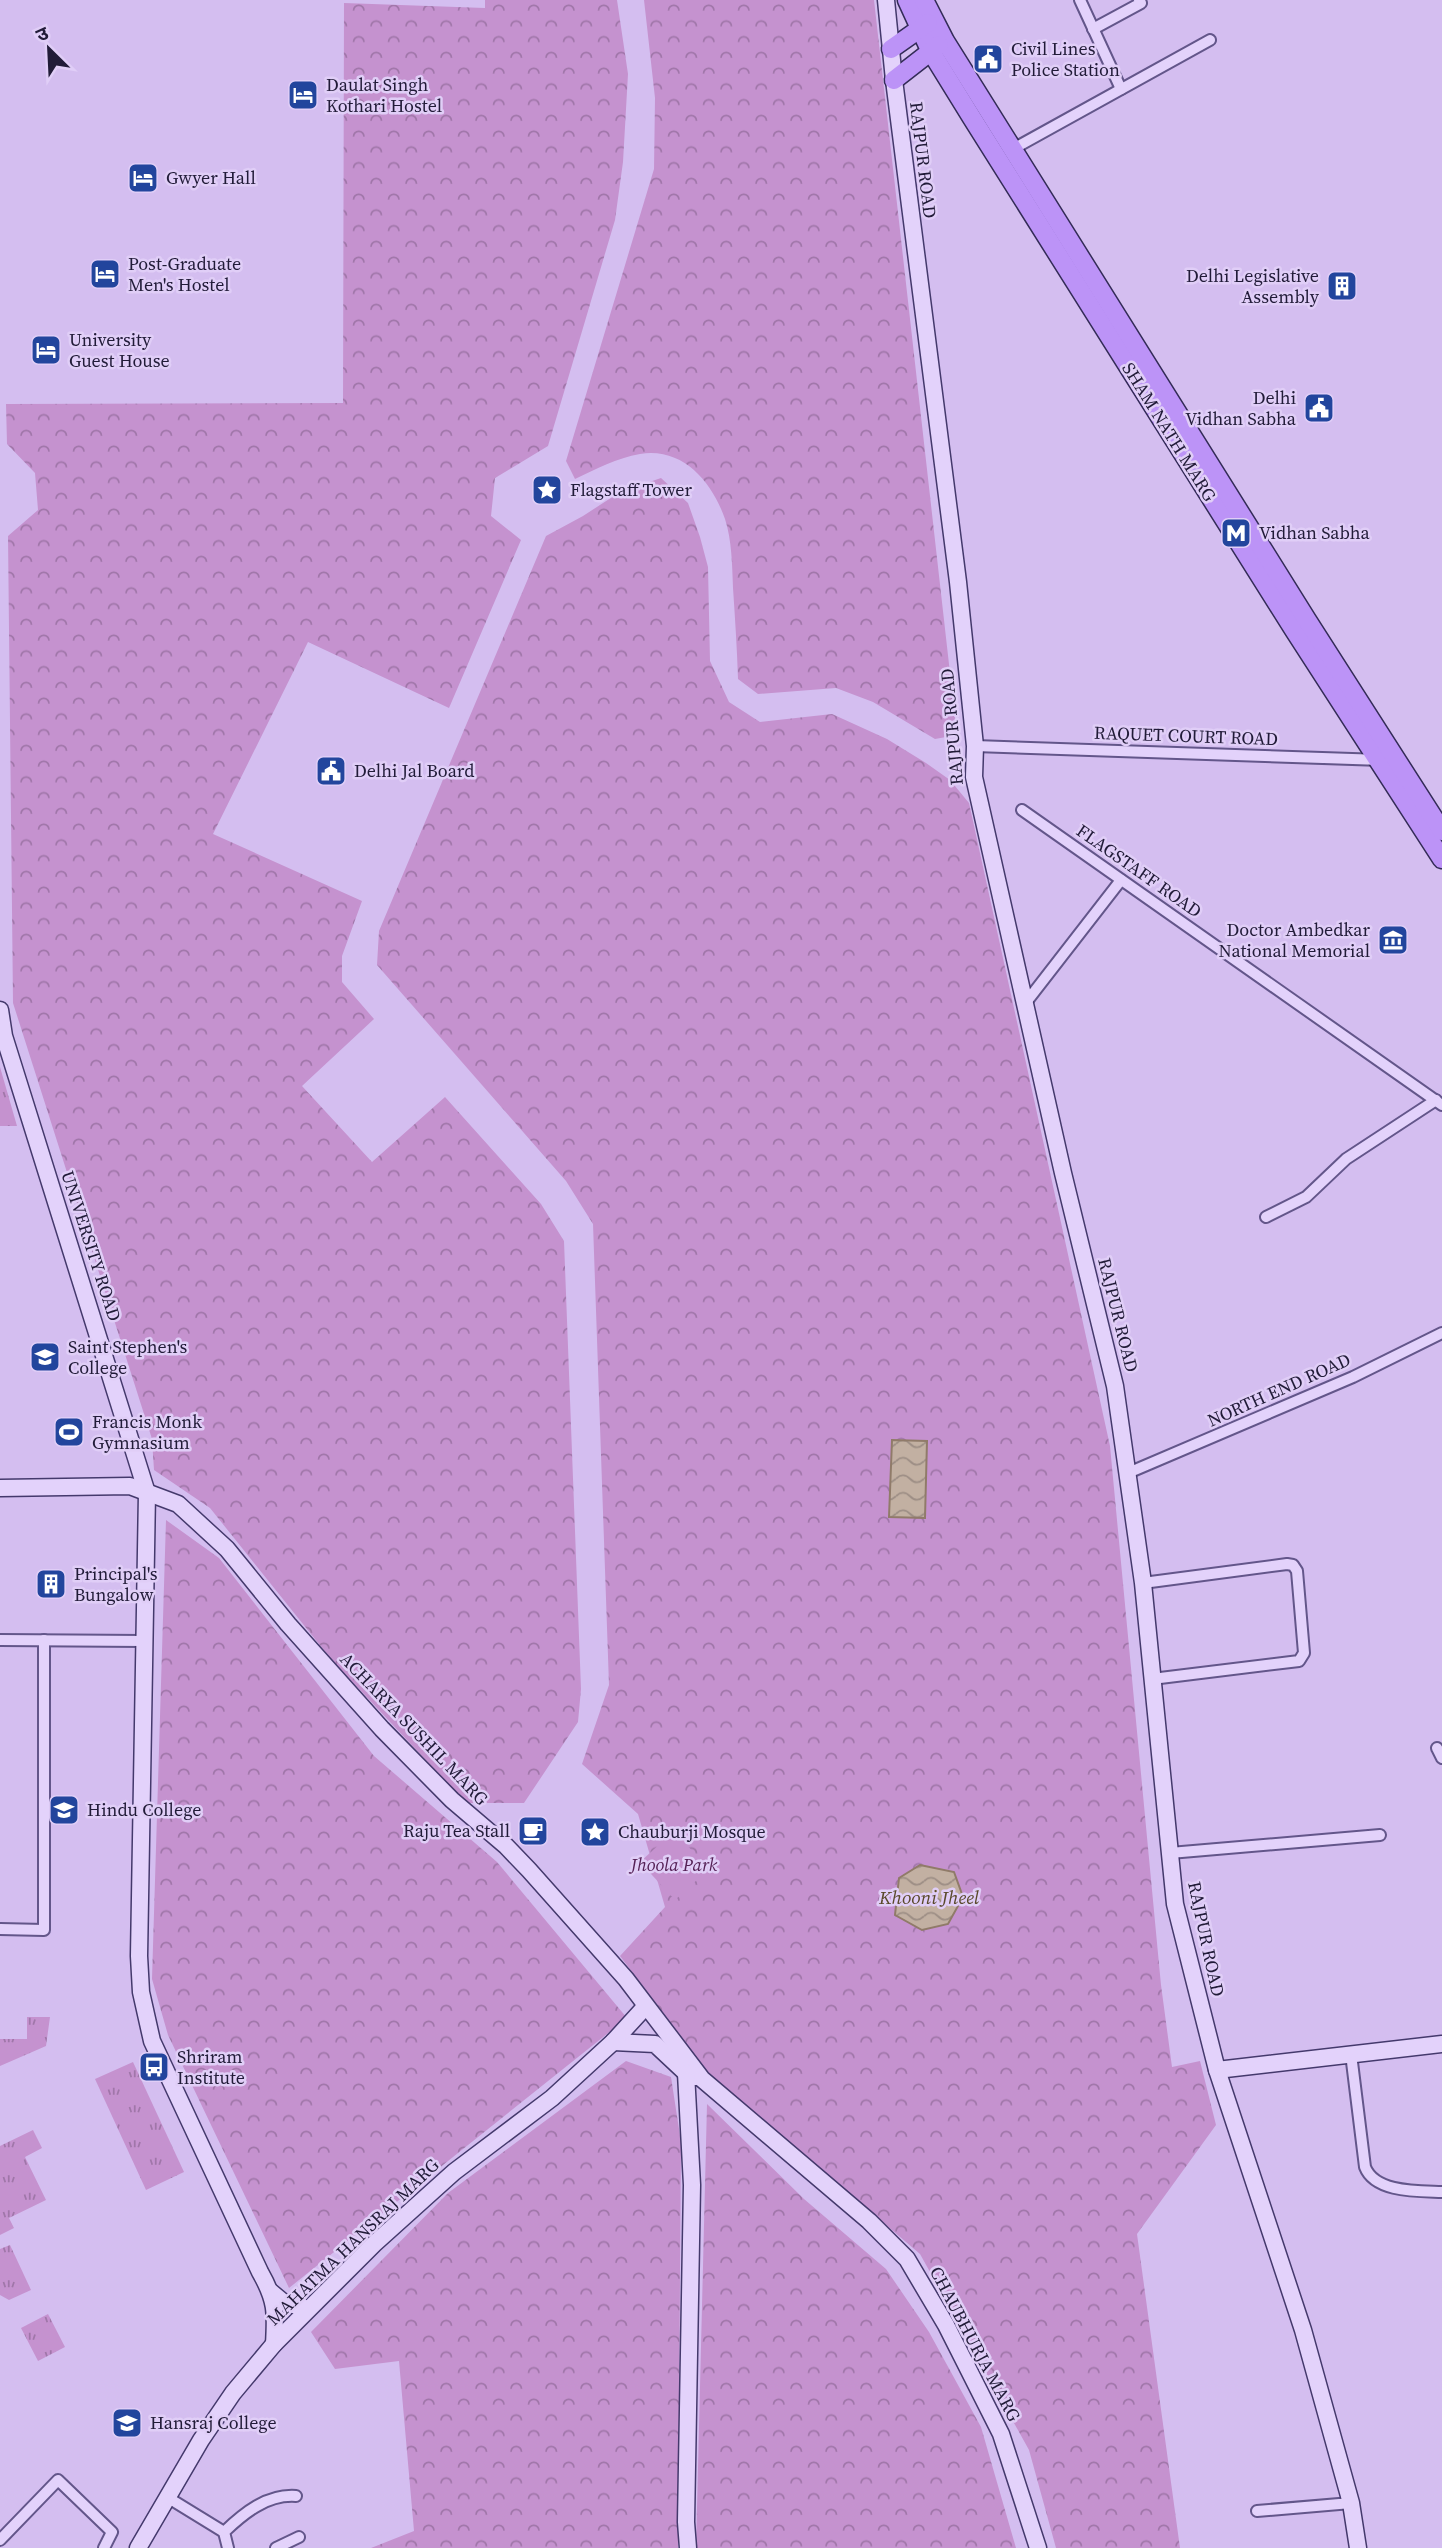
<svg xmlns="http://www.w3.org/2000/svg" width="1442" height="2548" viewBox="0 0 1442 2548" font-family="'Source Serif 4','Noto Sans Devanagari',serif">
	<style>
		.grass { fill: url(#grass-tufts) }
		.forest { fill: url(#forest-crowns) }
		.park { fill: #c592cf }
		.water { fill: url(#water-waves); stroke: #907b69; stroke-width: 2 }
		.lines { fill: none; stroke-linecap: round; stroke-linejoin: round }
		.street-casing { stroke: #63568a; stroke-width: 14 }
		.secondary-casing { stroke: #44396c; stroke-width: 19 }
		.primary-casing { stroke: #332b57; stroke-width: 21 }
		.street { stroke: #e3d2fb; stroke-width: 10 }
		.secondary { stroke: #e3d2fb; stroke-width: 16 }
		.primary { stroke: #bc93f7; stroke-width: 18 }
		.labels { text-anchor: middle; stroke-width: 5; stroke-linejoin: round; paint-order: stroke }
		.poi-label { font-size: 18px; fill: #211b38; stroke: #e0cef7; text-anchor: start }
		.street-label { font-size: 18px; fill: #211b38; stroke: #e0cef7 }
		.park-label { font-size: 18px; font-style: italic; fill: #552156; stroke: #e0cef7 }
		.water-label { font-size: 19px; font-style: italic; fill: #59492a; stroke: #e0cef7 }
	</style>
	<defs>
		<pattern id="grass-tufts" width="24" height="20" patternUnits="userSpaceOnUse" patternTransform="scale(1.75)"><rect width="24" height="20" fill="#c592cf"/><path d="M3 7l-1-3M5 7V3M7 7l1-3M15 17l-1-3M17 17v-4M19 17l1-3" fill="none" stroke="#a076a9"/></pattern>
		<pattern id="forest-crowns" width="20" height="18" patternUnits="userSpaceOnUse" patternTransform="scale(1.75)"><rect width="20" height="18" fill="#c592cf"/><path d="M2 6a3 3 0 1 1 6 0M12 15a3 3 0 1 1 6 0" fill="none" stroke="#a076a9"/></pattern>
		<pattern id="water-waves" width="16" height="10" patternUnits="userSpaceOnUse" patternTransform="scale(1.75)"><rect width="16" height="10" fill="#c2b0a2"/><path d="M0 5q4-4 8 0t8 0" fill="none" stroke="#9d8e85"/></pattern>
	</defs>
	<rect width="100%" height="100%" fill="#d4bef0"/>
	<!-- grass -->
	<g class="grass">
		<polygon points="0,1067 17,1126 0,1126"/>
		<polygon points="27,2017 50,2017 46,2046 0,2066 0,2039 27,2039"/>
		<polygon points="133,2062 184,2172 146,2190 95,2079"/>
		<polygon points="33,2130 42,2148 25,2157 46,2200 9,2218 14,2228 0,2235 0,2146"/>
		<polygon points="10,2245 31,2290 9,2300 0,2295 0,2249"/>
		<polygon points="48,2314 65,2347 38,2361 21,2328"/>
	</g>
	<!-- forest -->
	<g class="forest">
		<polygon points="485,0 617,0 628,74 623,162 615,220 548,446 495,478 491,516 521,540 449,708 308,642 213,834 362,901 342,956 342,982 374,1019 302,1086 372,1162 445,1097 541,1204 564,1241 581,1689 578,1722 524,1803 466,1803 331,1659 210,1508 154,1470 152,1439 13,1003 8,536 38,510 35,473 7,444 6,404 343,403 344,3 485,8"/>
		<path d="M 644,0 L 874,0 L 957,735 L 935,739 L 873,702 L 836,688 L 758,694 L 738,679 C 737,648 735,618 733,588 C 732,565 732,541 725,519 C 712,482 683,447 640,454 C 617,458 596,469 575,479 L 566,461 L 654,169 L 655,98 Z"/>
		<polygon points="661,478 688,503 700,537 708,567 710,661 729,702 760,722 832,714 887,739 926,763 950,780 969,803 1110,1446 1161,1985 1172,2067 1200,2061 1216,2125 1137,2234 1180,2548 1056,2548 1029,2450 920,2254 708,2073 620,1956 665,1907 638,1814 582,1764 609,1685 593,1224 566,1181 377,965 379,931 546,536 583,516 620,492"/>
		<polygon points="166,1520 219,1558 374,1756 497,1862 627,2018 289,2288 168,2035 152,1979"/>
		<polygon points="626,2061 671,2077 681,2142 678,2548 371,2548 414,2531 399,2361 335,2369 311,2332 448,2193"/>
		<polygon points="707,2104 804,2199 886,2269 929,2332 981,2427 1016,2548 696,2548"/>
	</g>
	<!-- park -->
	<polygon class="park" points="674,1831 709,1869 675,1900 640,1862"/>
	<!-- water -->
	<g class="water">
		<polygon points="892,1440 927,1441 925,1518 889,1517"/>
		<polygon points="920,1865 954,1872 963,1897 948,1924 922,1930 895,1915 899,1878"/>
	</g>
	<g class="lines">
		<!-- street casing -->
		<g class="street-casing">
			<g id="street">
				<polyline points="1080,0 1121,89"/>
				<polyline points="1093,29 1141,3 1139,0"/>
				<polyline points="1013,149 1210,40"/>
				<polyline points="975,746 1382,760"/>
				<polyline points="1022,810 1442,1105"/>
				<polyline points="1024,1005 1121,880"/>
				<polyline points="1266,1217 1306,1197 1346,1159 1436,1100"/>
				<polyline points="1128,1473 1353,1377 1442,1333"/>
				<polyline points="1143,1583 1287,1564 1293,1565 1297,1571 1304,1653 1299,1661 1152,1679"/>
				<polyline points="0,1640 144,1641"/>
				<polyline points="1437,1748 1442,1758"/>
				<polyline points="1170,1853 1380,1835"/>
				<polyline points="0,1929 44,1930 44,1640"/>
				<path d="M 1351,2054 L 1365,2167 C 1375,2193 1419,2191 1442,2192"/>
				<polyline points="167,2497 224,2532"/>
				<polyline points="1257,2511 1351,2503"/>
				<polyline points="0,2540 58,2480 112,2532 104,2548"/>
				<path d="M 228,2548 L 224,2532 C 244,2513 267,2494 296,2496"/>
				<polyline points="276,2548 299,2537"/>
			</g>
		</g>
		<!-- secondary casing -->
		<g class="secondary-casing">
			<g id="secondary">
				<polyline points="886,0 894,80 958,582 975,746 974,777 1063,1173 1115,1386 1143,1583 1175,1904 1217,2070 1303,2330 1351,2503 1358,2548"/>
				<path d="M 0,1010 L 4,1036 L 147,1493 L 139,1956 L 141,1992 L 152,2041 L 260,2272 C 276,2300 276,2312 274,2344"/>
				<polyline points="0,1488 130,1486 178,1504 227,1549 288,1624 382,1729 452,1800 506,1846 529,1870 626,1979 702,2079 869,2221 907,2259 946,2325 1001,2434 1038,2548"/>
				<polyline points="613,2042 655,2044 686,2073 696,2077"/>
				<polyline points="1217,2070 1442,2044"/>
				<polyline points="686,2073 692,2185 686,2522 688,2548"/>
				<polyline points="271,2292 283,2302 308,2309"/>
				<polyline points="138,2548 201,2440 233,2393 274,2344 374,2244 454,2172 552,2098 613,2042 645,2007"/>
			</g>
		</g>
		<!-- primary casing -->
		<g class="primary-casing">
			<g id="primary">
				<polyline points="907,0 930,50 972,118 1294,630 1442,859"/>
				<polyline points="924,0 945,41 1307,620 1442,831"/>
				<polyline points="891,49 928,23"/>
				<polyline points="894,80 939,45"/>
			</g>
		</g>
		<!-- street -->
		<use href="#street" class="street"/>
		<!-- secondary -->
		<use href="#secondary" class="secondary"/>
		<!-- primary -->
		<use href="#primary" class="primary"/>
	</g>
	<!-- icons -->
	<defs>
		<g id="civic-square" transform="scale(1.575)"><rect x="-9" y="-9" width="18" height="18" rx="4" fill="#22459d" stroke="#e0cef7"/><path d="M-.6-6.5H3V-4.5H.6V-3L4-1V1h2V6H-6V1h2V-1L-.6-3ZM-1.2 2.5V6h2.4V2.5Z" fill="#fff"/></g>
		<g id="hotel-square" transform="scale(1.575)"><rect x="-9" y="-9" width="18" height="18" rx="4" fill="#22459d" stroke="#e0cef7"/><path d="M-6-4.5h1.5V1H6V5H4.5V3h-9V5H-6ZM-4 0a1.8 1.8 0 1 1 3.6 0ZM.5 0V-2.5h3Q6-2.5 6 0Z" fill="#fff"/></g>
		<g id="building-square" transform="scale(1.575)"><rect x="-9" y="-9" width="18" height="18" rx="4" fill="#22459d" stroke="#e0cef7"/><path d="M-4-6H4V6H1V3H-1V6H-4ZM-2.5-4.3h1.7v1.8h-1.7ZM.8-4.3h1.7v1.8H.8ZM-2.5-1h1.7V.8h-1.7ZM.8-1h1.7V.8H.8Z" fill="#fff"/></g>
		<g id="sight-square" transform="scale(1.575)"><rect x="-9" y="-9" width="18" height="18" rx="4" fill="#22459d" stroke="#e0cef7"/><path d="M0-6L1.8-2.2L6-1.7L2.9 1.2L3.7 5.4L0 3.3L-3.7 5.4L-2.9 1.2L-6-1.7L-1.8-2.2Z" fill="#fff"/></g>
		<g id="metro-square" transform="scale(1.575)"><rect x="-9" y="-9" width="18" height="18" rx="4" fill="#22459d" stroke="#e0cef7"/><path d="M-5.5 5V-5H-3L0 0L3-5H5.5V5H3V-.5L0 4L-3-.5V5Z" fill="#fff"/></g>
		<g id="museum-square" transform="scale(1.575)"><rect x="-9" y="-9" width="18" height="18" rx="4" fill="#22459d" stroke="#e0cef7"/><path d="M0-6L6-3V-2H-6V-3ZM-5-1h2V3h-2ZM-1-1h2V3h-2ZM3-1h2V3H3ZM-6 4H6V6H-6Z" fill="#fff"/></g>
		<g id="university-square" transform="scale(1.575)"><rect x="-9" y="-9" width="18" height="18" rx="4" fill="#22459d" stroke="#e0cef7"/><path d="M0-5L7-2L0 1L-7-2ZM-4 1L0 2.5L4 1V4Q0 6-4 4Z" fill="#fff"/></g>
		<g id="stadium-square" transform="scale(1.575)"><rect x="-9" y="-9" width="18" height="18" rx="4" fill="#22459d" stroke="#e0cef7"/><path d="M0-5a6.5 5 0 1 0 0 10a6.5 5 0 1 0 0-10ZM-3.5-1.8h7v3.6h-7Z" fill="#fff"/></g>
		<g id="cafe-square" transform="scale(1.575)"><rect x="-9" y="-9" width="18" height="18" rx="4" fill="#22459d" stroke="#e0cef7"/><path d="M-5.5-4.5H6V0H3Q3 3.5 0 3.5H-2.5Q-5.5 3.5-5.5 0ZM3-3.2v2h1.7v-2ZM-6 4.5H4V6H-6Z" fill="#fff"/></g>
		<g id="bus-square" transform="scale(1.575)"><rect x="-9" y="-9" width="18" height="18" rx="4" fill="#22459d" stroke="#e0cef7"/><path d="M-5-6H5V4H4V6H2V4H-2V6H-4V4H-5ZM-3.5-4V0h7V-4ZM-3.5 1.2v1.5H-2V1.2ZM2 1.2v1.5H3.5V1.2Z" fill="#fff"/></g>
	</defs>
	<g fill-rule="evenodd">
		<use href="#civic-square" x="988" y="59"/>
		<use href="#hotel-square" x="303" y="95"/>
		<use href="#hotel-square" x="143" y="178"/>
		<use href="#hotel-square" x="105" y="274"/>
		<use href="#building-square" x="1342" y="286"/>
		<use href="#hotel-square" x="46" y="350"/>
		<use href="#civic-square" x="1319" y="408"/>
		<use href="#sight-square" x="547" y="490"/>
		<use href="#metro-square" x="1236" y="533"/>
		<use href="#civic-square" x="331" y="771"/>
		<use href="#museum-square" x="1393" y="940"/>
		<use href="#university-square" x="45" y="1357"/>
		<use href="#stadium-square" x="69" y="1432"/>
		<use href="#building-square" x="51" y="1584"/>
		<use href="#university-square" x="64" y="1810"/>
		<use href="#cafe-square" x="533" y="1831"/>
		<use href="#sight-square" x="595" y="1832"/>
		<use href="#bus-square" x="154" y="2067"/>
		<use href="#university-square" x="127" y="2423"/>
	</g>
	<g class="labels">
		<!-- poi labels -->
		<g class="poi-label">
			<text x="1011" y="55">Civil Lines<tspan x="1011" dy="21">Police Station</tspan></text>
			<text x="326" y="91">Daulat Singh<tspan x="326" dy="21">Kothari Hostel</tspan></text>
			<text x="166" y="184">Gwyer Hall</text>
			<text x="128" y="270">Post-Graduate<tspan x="128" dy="21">Men's Hostel</tspan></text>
			<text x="1319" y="282" text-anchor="end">Delhi Legislative<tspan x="1319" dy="21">Assembly</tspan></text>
			<text x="69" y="346">University<tspan x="69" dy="21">Guest House</tspan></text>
			<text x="1296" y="404" text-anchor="end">Delhi<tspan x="1296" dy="21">Vidhan Sabha</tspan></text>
			<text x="570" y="496">Flagstaff Tower</text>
			<text x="1259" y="539">Vidhan Sabha</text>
			<text x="354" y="777">Delhi Jal Board</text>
			<text x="1370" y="936" text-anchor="end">Doctor Ambedkar<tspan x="1370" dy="21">National Memorial</tspan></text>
			<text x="68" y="1353">Saint Stephen's<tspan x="68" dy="21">College</tspan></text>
			<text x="92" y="1428">Francis Monk<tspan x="92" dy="21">Gymnasium</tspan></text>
			<text x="74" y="1580">Principal's<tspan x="74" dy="21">Bungalow</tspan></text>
			<text x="87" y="1816">Hindu College</text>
			<text x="510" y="1837" text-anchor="end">Raju Tea Stall</text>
			<text x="618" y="1838">Chauburji Mosque</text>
			<text x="177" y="2063">Shriram<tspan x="177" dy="21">Institute</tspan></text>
			<text x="150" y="2429">Hansraj College</text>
		</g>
		<!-- street labels -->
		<g class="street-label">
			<text transform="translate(923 160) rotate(83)" y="6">RAJPUR ROAD</text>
			<text transform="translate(1169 432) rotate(58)" y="6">SHAM NATH MARG</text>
			<text transform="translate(952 727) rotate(-95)" y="6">RAJPUR ROAD</text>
			<text transform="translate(1186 736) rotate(2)" y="6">RAQUET COURT ROAD</text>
			<text transform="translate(1139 871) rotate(35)" y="6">FLAGSTAFF ROAD</text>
			<text transform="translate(91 1246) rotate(72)" y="6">UNIVERSITY ROAD</text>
			<text transform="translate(1118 1315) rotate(76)" y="6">RAJPUR ROAD</text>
			<text transform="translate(1279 1390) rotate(-24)" y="6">NORTH END ROAD</text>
			<text transform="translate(414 1729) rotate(46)" y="6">ACHARYA SUSHIL MARG</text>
			<text transform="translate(1206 1939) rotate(78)" y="6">RAJPUR ROAD</text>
			<text transform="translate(353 2242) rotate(-44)" y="6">MAHATMA HANSRAJ MARG</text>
			<text transform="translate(975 2344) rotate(62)" y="6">CHAUBHURJA MARG</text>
		</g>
		<!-- park labels -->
		<g class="park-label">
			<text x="674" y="1871">Jhoola Park</text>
		</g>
		<!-- water labels -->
		<g class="water-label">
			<text x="929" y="1904">Khooni Jheel</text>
		</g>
	</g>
	<!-- north arrow -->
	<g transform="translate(49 49) rotate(336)" stroke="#e0cef7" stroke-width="5" paint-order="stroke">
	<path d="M0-5L12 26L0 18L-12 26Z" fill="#211b38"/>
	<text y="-10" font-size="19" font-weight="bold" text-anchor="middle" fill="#211b38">उ</text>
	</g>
</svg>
